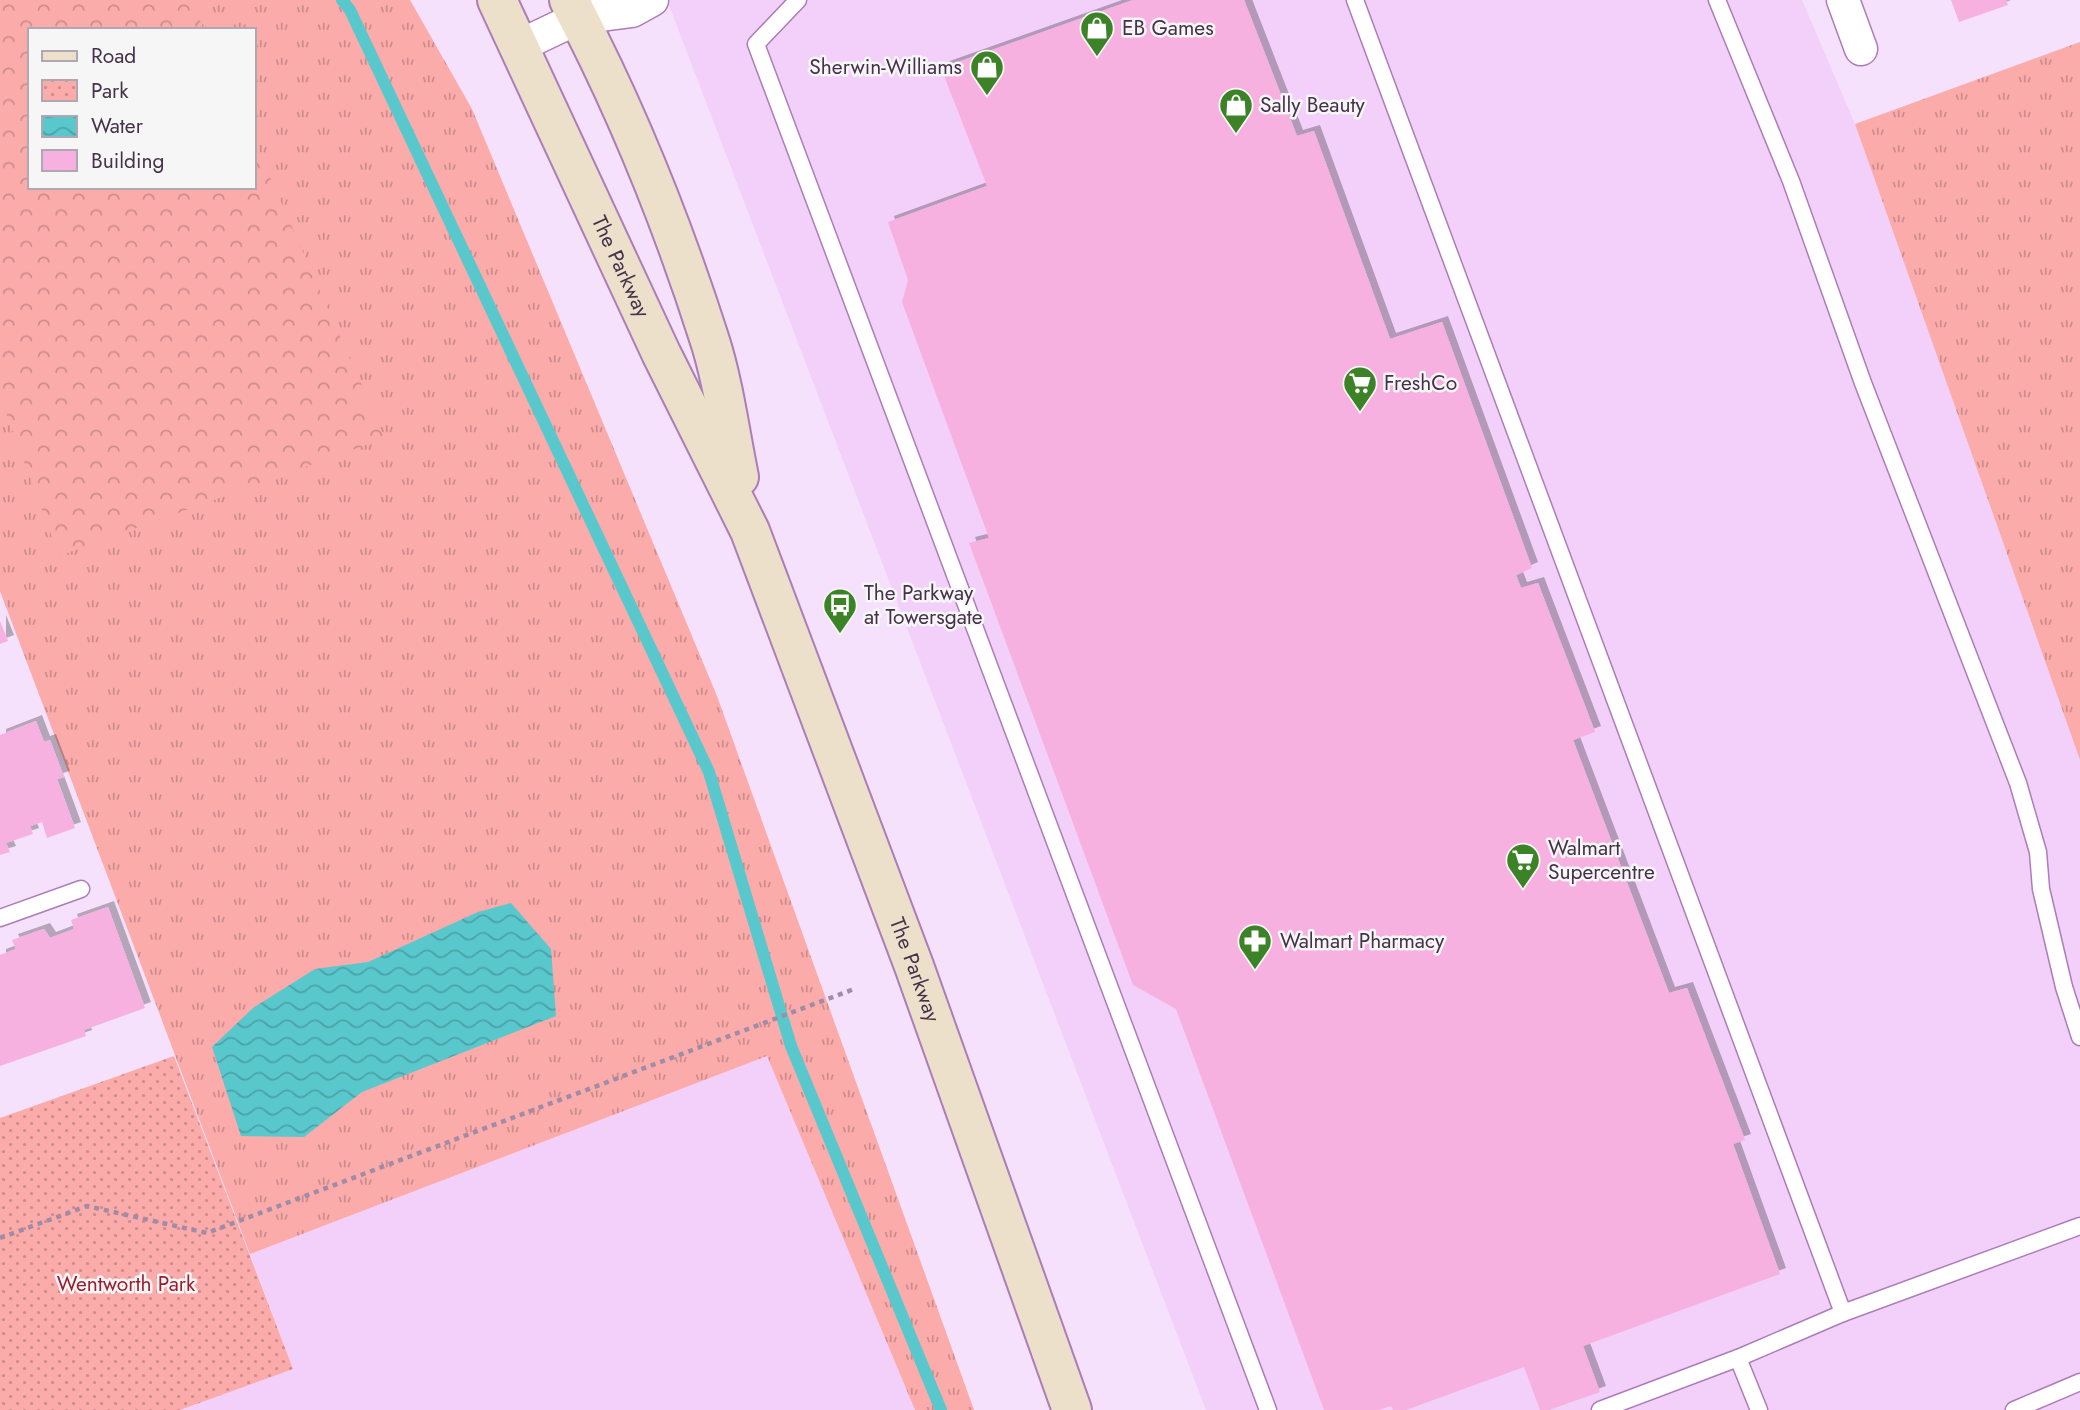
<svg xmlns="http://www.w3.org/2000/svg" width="2080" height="1410" viewBox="0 0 2080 1410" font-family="Jost,sans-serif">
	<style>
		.built { fill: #f2d0fa }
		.grass { fill: url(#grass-tufts); fill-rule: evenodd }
		.forest { fill: url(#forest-crowns) }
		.park { fill: url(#park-dots) }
		.water { fill: url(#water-waves) }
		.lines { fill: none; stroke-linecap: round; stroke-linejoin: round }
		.stream { stroke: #58c8cd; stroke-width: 12 }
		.building { fill: #f7b1e0; filter: url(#shadow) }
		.lane-casing { stroke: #ac7db8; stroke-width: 19 }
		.street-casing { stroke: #ac7db8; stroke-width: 35 }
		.secondary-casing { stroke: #ac7db8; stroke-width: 42 }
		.path { stroke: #a08ca6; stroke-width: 4.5; stroke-dasharray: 5 5; stroke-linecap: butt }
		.lane { stroke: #fff; stroke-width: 16 }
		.street { stroke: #fff; stroke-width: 32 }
		.secondary { stroke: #ece0ca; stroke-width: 38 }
		.labels { text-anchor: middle; stroke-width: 5; stroke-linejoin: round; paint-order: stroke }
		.poi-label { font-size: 21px; fill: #45314a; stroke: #f6f6f6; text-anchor: start }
		.street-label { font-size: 21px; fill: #45314a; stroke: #f6f6f6 }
		.park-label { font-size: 21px; fill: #9b1e30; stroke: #f6f6f6 }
	</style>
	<defs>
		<pattern id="grass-tufts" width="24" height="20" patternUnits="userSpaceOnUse" patternTransform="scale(1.75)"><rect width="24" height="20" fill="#fbabaa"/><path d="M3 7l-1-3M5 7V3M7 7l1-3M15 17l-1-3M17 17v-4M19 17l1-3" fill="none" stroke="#cd8c8c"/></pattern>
		<pattern id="forest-crowns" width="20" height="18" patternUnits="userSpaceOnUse" patternTransform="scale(1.75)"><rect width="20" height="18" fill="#fbabaa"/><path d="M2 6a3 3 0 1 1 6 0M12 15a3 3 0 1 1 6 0" fill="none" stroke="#cd8c8c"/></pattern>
		<pattern id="park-dots" width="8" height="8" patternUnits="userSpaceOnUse" patternTransform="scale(1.75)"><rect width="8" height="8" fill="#fbabaa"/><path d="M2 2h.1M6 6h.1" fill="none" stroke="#cd8c8c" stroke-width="1.8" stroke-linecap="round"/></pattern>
		<pattern id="water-waves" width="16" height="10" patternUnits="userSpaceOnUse" patternTransform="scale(1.75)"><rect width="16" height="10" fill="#58c8cd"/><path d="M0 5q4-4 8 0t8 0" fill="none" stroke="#4ba3a8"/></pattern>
		<filter id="shadow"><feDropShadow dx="6" dy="-6" stdDeviation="0" flood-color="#0004"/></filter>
	</defs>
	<rect width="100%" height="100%" fill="#f5e1fb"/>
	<!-- built -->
	<g class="built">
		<polygon points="667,0 1802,0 1855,124 2080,760 2080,1410 1206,1410"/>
		<polygon points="767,1056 915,1410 180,1410 293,1369 250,1254"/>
	</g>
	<!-- grass -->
	<g class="grass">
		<path d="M 0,0 L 410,0 L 472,109 L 717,696 L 974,1410 L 915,1410 L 767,1056 L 250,1254 L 0,591 ZM 30,30 L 254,30 L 254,187 L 30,187 Z"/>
		<polygon points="2080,42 2080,760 1855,124"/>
	</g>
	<!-- forest -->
	<polygon class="forest" points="0,0 191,0 204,30 30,30 30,187 254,187 254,141 385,438 59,556 0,397"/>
	<!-- park -->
	<polygon class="park" points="174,1056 293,1369 180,1410 0,1410 0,1118"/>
	<!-- water -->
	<polygon class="water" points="511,903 551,949 556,1016 362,1092 304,1137 241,1136 212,1047 253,1008 315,969 368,962 478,912"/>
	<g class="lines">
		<!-- stream -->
		<polyline class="stream" points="342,0 350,10 709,772 791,1046 941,1410"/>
	</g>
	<!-- building -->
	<g class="building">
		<polygon points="1133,0 1244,0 1297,136 1314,131 1390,339 1442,322 1532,568 1516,575 1521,588 1538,583 1595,732 1573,740 1669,993 1687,988 1745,1140 1733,1144 1780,1274 1583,1346 1600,1392 1549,1410 1540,1410 1524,1367 1406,1410 1393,1410 1391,1406 1379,1410 1324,1410 1176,1009 1133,985 969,543 989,538 902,302 908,280 888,222 987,186 941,68"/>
		<polygon points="1951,0 2006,0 2008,5 1959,22"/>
		<polygon points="0,621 8,641 0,644"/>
		<polygon points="36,721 44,742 50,740 64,777 57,779 75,828 47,838 42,822 30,826 33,834 6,843 10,852 0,855 0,735"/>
		<polygon points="108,907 145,1008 84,1030 86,1036 0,1066 0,955 16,949 12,940 44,929 50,938 74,929 71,920"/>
	</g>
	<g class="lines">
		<!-- lane casing -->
		<g class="lane-casing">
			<g id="lane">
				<polyline points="798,0 756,44 1268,1410"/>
				<polyline points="1355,0 1843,1313 2080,1226"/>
				<polyline points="1717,0 1791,181 1863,383 2018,783 2038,852 2041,889 2064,987 2080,1037"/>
				<polyline points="0,918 81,889"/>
				<polyline points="1600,1410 1738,1358"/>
				<polyline points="1759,1410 1738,1358 1843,1313"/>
				<polyline points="2014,1410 2080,1382"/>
			</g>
		</g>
		<!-- street casing -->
		<g class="street-casing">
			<g id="street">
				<polyline points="1843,0 1861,49"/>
				<polyline points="519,46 578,18 632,11 652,0"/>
			</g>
		</g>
		<!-- secondary casing -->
		<g class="secondary-casing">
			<g id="secondary">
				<path id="s1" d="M 497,0 L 661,353 L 750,531 L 914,966 L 1072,1410"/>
				<path d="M 569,0 C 626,108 673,225 710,341 C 724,385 730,433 739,477"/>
			</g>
		</g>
		<!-- path -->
		<polyline class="path" points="0,1238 87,1206 207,1233 854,989"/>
		<!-- lane -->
		<use href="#lane" class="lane"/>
		<!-- street -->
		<use href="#street" class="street"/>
		<!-- secondary -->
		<use href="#secondary" class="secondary"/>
	</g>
	<!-- icons -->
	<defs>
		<g id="shop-pin" transform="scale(1.75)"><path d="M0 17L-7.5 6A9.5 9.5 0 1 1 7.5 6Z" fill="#3c8227" stroke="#f6f6f6"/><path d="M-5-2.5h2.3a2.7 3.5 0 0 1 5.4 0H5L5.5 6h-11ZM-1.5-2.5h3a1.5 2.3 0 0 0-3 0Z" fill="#fff"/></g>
		<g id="supermarket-pin" transform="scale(1.75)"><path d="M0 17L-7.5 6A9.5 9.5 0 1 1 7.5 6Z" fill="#3c8227" stroke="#f6f6f6"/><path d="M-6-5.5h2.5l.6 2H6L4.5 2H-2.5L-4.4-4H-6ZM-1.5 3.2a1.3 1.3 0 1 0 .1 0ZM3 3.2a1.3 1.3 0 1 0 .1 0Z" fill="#fff"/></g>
		<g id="bus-pin" transform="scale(1.75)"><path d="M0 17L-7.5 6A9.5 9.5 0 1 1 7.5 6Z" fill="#3c8227" stroke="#f6f6f6"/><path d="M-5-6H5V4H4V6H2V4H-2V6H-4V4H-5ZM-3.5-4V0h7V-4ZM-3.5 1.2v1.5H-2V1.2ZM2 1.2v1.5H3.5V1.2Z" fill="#fff"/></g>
		<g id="pharmacy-pin" transform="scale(1.75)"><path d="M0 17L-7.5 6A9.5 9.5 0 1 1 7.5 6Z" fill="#3c8227" stroke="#f6f6f6"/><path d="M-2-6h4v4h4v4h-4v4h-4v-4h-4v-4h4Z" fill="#fff"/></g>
	</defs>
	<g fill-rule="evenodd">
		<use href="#shop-pin" x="1097" y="28"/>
		<use href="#shop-pin" x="987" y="67"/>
		<use href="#shop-pin" x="1236" y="105"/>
		<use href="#supermarket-pin" x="1360" y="383"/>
		<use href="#bus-pin" x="840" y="605"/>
		<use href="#supermarket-pin" x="1523" y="860"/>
		<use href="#pharmacy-pin" x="1255" y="941"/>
	</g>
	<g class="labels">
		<!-- poi labels -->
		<g class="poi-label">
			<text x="1122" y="35">EB Games</text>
			<text x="962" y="74" text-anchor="end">Sherwin-Williams</text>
			<text x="1260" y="112">Sally Beauty</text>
			<text x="1384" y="390">FreshCo</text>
			<text x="864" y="600">The Parkway<tspan x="864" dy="24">at Towersgate</tspan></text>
			<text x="1548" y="855">Walmart<tspan x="1548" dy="24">Supercentre</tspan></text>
			<text x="1280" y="948">Walmart Pharmacy</text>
		</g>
		<!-- street labels -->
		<g class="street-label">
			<text dy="7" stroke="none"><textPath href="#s1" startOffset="294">The Parkway</textPath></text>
			<text dy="7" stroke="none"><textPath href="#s1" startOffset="1057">The Parkway</textPath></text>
		</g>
		<!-- park labels -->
		<g class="park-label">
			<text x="126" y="1291">Wentworth Park</text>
		</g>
	</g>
	<!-- legend -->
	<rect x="28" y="28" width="228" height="161" fill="#f6f6f6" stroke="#afa7b1" stroke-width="2"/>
	<rect x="42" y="51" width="35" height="10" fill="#ece0ca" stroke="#afa7b1" stroke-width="2"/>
	<text x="91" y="63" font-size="21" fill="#45314a">Road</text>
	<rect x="42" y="80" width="35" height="21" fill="url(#park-dots)" stroke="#afa7b1" stroke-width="2"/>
	<text x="91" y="98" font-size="21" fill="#45314a">Park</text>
	<rect x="42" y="116" width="35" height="21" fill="url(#water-waves)" stroke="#afa7b1" stroke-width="2"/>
	<text x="91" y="133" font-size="21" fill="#45314a">Water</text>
	<rect x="42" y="150" width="35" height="21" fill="#f7b1e0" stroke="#afa7b1" stroke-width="2"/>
	<text x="91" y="168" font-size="21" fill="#45314a">Building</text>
</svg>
